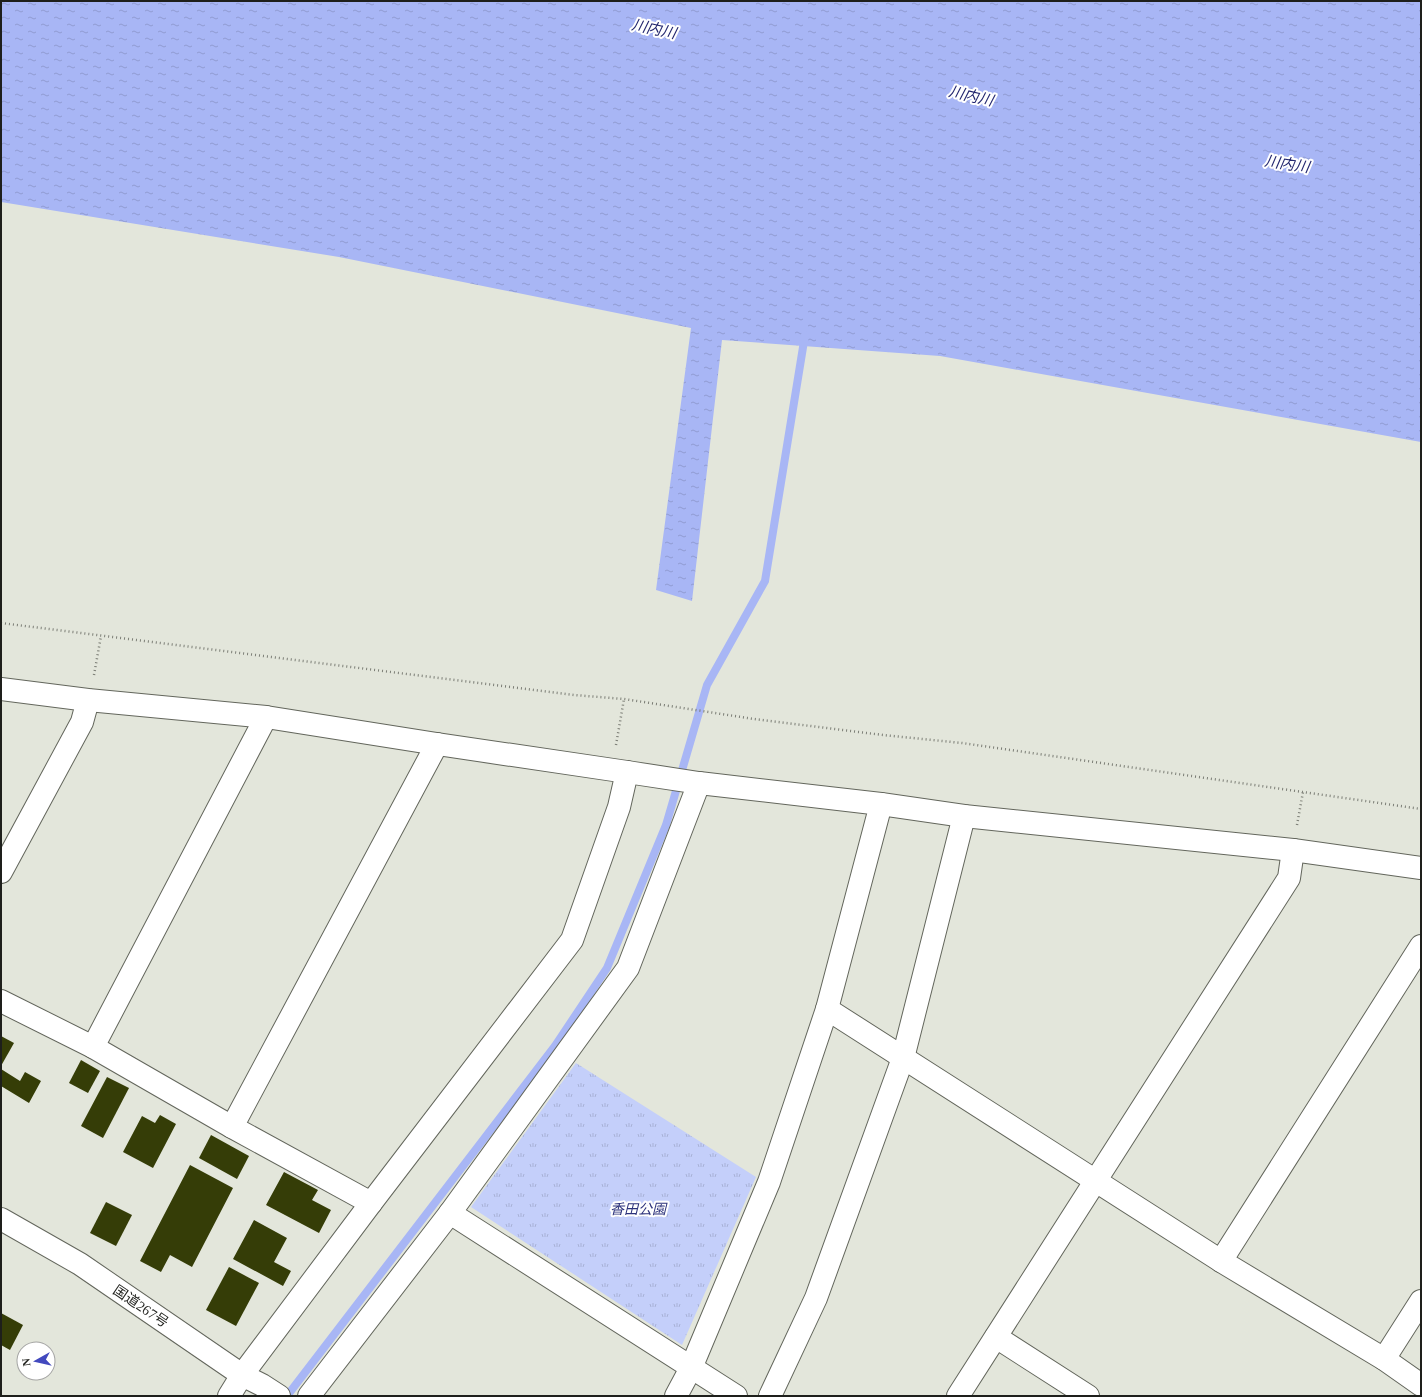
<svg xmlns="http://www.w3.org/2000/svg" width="1422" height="1397" viewBox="0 0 1422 1397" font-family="'Times New Roman','Noto Sans JP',serif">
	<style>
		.grass { fill: url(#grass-tufts) }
		.water { fill: url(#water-ripples) }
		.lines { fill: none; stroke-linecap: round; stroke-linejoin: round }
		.stream { stroke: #a8b6f5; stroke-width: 8 }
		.building { fill: #353d07 }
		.minor-casing { stroke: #63665c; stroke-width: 24 }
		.tertiary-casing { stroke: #63665c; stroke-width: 24 }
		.trunk-casing { stroke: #63665c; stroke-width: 24 }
		.path { stroke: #7b7d75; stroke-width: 2.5; stroke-dasharray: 1 3; stroke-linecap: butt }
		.minor { stroke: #fff; stroke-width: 22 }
		.tertiary { stroke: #fff; stroke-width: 22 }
		.trunk { stroke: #fff; stroke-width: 22 }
		.labels { text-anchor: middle; stroke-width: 4; stroke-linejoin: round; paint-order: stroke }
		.park-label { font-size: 14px; font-style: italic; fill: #2c327b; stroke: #fff }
		.street-label { font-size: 14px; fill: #1e1f1b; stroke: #fff }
		.water-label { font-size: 15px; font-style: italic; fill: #23276f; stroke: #fff }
	</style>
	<defs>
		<pattern id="grass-tufts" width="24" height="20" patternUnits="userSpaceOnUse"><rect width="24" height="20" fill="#c4cffa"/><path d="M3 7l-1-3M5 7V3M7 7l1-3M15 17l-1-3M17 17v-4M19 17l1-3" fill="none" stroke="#a8b1d6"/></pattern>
		<pattern id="water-ripples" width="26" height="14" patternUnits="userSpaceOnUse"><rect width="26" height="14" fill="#a8b6f5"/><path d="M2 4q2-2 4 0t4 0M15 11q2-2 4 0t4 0" fill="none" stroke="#909cd1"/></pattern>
	</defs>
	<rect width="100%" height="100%" fill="#e3e6db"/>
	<!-- grass -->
	<polygon class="grass" points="576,1063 756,1177 682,1345 471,1207"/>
	<!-- water -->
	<polygon class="water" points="1,1 1421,1 1421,442 940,356 722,340 692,601 656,590 691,328 339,257 1,202"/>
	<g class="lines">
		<!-- stream -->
		<polyline class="stream" points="287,1396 555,1046 607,968 666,825 707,685 765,581 805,335"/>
	</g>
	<!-- building -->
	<g class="building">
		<polygon points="1,1036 14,1043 1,1066"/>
		<polygon points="81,1060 100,1071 88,1093 69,1083"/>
		<polygon points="1,1069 20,1081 25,1072 41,1081 29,1103 1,1086"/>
		<polygon points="107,1077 129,1088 103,1138 81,1126"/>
		<polygon points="160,1115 176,1124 153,1168 123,1152 142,1116 155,1123"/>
		<polygon points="211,1135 249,1156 237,1179 199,1158"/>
		<polygon points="190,1165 233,1188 192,1267 170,1255 161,1272 140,1261"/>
		<polygon points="284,1172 318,1190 312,1200 331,1210 319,1233 266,1205"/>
		<polygon points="106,1202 132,1215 116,1246 90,1233"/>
		<polygon points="254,1220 287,1238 274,1262 291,1271 283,1286 233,1259"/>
		<polygon points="229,1267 259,1283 236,1326 206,1310"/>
		<polygon points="1,1313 23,1325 10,1350 1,1345"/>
	</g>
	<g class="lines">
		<!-- minor casing -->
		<g class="minor-casing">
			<g id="minor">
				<polyline points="1,872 82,722 88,700"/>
				<polyline points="1,1001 93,1047 232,1127 371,1203"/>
				<polyline points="827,1009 1221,1261 1384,1359 1421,1385"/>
				<polyline points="93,1047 266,717"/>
				<polyline points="232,1127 437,744"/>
				<polyline points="450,1213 736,1396"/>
				<polyline points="1221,1261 1421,946"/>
				<polyline points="996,1337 1088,1396"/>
				<polyline points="1384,1359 1421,1301"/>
				<polyline points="229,1396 242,1375 371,1203 572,940 619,807 627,772"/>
				<polyline points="309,1396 450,1213 628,968 699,783"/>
				<polyline points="676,1396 691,1368 769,1182 827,1009 881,804"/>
				<polyline points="770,1396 816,1298 903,1058 964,816"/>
				<polyline points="958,1396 1289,878 1293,850"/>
			</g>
		</g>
		<!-- tertiary casing -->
		<g class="tertiary-casing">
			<polyline id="tertiary" points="1,689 88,700 266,717 437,744 627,772 699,783 881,804 964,816 1293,850 1421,868"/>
		</g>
		<!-- trunk casing -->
		<g class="trunk-casing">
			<polyline id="trunk" points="1,1219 80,1264 242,1375 262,1385 279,1396"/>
		</g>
		<!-- path -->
		<g class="path">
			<polyline points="1,623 574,695 624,699 754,719 883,735 962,743 1421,809"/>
			<polyline points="94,675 101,636"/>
			<polyline points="616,745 624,699"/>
			<polyline points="1297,825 1303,792"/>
		</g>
		<!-- minor -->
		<use href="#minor" class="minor"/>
		<!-- tertiary -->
		<use href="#tertiary" class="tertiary"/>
		<!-- trunk -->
		<use href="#trunk" class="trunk"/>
	</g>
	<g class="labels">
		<!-- park labels -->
		<g class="park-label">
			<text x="638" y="1214">香田公園</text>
		</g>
		<!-- street labels -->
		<g class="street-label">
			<text transform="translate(141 1306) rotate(34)" y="5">国道267号</text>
		</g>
		<!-- water labels -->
		<g class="water-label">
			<text transform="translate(654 29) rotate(12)" y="5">川内川</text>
			<text transform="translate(971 96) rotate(13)" y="5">川内川</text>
			<text transform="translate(1287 164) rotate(9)" y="5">川内川</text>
		</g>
	</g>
	<!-- border -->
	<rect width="1422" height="1397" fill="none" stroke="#1e1f1b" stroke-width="4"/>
	<!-- north arrow -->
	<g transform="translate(36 1361) rotate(262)"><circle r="19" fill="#ffffff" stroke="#a5a5a4"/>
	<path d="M0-3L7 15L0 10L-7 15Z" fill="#4249be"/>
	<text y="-6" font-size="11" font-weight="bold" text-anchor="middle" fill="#1e1f1b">N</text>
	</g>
</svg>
